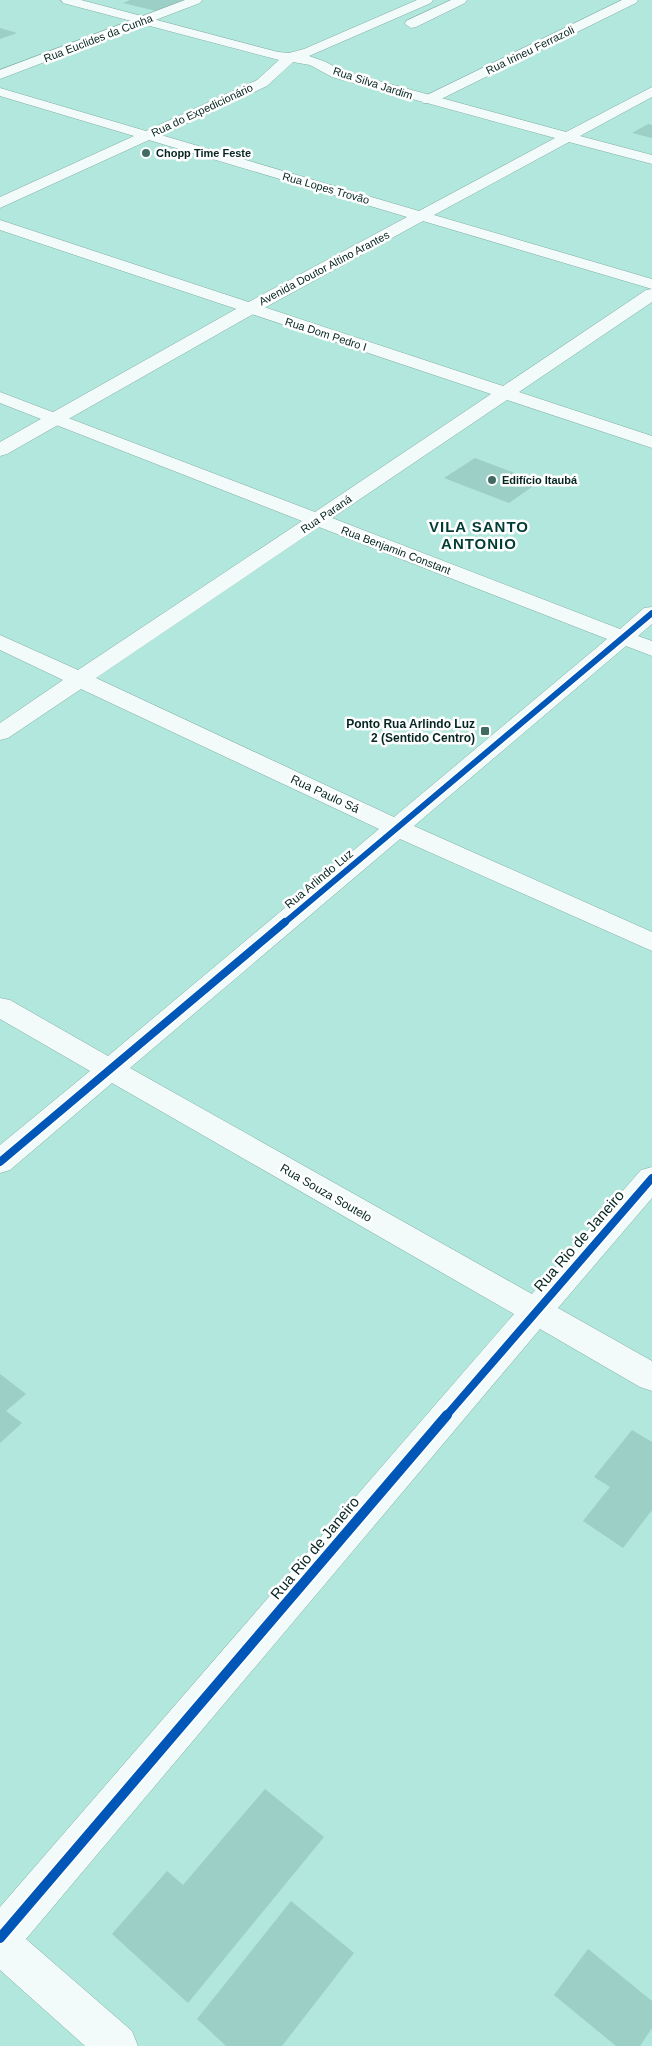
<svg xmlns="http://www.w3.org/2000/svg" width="652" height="2046" viewBox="0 0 652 2046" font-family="Arial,sans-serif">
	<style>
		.building { fill: #9ccfc5 }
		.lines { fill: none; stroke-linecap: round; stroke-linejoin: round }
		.street-casing { stroke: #80ada4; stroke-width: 1 }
		.secondary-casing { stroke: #80ada4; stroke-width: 1 }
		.street { fill: #f3fbfa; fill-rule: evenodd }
		.secondary { fill: #f3fbfa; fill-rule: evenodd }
		.cycleway-far2-casing { stroke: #fff; stroke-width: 9 }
		.cycleway-far1-casing { stroke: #fff; stroke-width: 11 }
		.cycleway-casing { stroke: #fff; stroke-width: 13 }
		.cycleway-far2 { stroke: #0057b8; stroke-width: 6 }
		.cycleway-far1 { stroke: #0057b8; stroke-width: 8 }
		.cycleway { stroke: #0057b8; stroke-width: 10 }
		.poi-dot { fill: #416a62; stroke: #fff; stroke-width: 2 }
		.labels { text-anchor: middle; stroke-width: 5; stroke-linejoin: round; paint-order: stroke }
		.far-street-label { font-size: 11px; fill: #052621; stroke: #fff }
		.far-poi-label { font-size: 11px; font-weight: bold; fill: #052621; stroke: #fff; text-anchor: start }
		.poi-label { font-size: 12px; font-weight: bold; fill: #052621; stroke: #fff; text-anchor: end }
		.street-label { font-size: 12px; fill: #052621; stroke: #fff }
		.far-district-label { font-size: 15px; font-weight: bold; letter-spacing: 1px; fill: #003c34; stroke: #fff }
		.near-street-label { font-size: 15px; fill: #052621; stroke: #fff }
	</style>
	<rect width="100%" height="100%" fill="#b1e7dc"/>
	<!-- building -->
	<g class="building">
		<polygon points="130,0 184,0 156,11 123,3"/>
		<polygon points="0,28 17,33 0,39"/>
		<polygon points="648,124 652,125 652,138 632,133"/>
		<polygon points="475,458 539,482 509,503 444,478"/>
		<polygon points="0,1374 26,1394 6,1411 22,1423 0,1443"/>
		<polygon points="632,1430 652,1442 652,1510 623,1548 583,1521 610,1487 594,1477"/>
		<polygon points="265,1789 324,1837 188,2003 112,1934 167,1871 183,1885"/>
		<polygon points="291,1901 354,1953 282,2046 226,2046 197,2019"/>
		<polygon points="588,1949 652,2001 652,2028 640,2046 616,2046 554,1995"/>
	</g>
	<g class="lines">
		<!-- street casing -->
		<g class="street-casing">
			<g id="street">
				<polygon points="185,0 202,0 200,3 0,79 0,70"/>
				<polygon points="622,0 638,0 636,3 433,103 423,103 421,100 423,97"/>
				<path d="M 0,220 L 503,386 L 646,290 L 652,289 L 652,302 L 519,392 L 652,436 L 652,448 L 507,400 L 332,518 L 620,629 L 644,608 L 652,607 L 652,624 L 638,636 L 652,641 L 652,656 L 626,646 L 414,826 L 652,932 L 652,951 L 400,839 L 130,1068 L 532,1294 L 641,1170 L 652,1167 L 652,1198 L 558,1308 L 652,1361 L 652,1391 L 640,1387 L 540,1329 L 26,1939 L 132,2031 L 138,2046 L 85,2046 L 0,1970 L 0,1907 L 514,1314 L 112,1083 L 10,1170 L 0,1173 L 0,1145 L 90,1071 L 0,1019 L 0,998 L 10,1000 L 108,1056 L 379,829 L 81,689 L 8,738 L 0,740 L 0,723 L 63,680 L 0,650 L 0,635 L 78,670 L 302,521 L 0,403 L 0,392 L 315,512 L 491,394 L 0,230 ZM 319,527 L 607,639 L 394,817 L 96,678 Z"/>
			</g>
		</g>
		<!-- secondary casing -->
		<g class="secondary-casing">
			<g id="secondary">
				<path d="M 61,0 L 81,0 L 278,52 L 289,53 L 304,49 L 417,0 L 433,0 L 431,3 L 309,56 L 326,62 L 342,71 L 566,132 L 652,87 L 652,97 L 580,136 L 652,155 L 652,164 L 569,142 L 434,215 L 652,279 L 652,289 L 423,221 L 255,313 L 7,454 L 0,456 L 0,442 L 243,305 L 407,217 L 149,140 L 0,208 L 0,197 L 134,136 L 0,96 L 0,88 L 146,131 L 257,80 L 279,60 L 63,3 ZM 293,62 L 310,65 L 332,77 L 555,138 L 419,211 L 161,135 L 267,86 Z"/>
				<polygon points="451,0 467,0 465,3 416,27 411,28 405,24 406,21"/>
			</g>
		</g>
		<!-- street -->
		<use href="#street" class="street"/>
		<!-- secondary -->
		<use href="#secondary" class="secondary"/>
		<!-- cycleway-far2 casing -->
		<g class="cycleway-far2-casing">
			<polyline id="cycleway-far2" points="283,924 652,613"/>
		</g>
		<!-- cycleway-far1 casing -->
		<g class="cycleway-far1-casing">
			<g id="cycleway-far1">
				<polyline points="0,1162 285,922"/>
				<polyline points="446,1416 652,1178"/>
			</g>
		</g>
		<!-- cycleway casing -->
		<g class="cycleway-casing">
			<polyline id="cycleway" points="0,1938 447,1415"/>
		</g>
		<!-- cycleway-far2 -->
		<use href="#cycleway-far2" class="cycleway-far2"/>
		<!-- cycleway-far1 -->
		<use href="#cycleway-far1" class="cycleway-far1"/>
		<!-- cycleway -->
		<use href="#cycleway" class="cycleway"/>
	</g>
	<!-- markers -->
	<g class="poi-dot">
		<circle cx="146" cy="153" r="5"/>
		<circle cx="492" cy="480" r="5"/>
		<rect x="480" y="726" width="10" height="10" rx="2.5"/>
	</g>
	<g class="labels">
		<!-- far-street labels -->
		<g class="far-street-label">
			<text transform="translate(98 38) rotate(-21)" y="4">Rua Euclides da Cunha</text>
			<text transform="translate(530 50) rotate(-26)" y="4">Rua Irineu Ferrazoli</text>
			<text transform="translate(373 83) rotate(18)" y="4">Rua Silva Jardim</text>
			<text transform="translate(202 110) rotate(-25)" y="4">Rua do Expedicionário</text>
			<text transform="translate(326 188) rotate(16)" y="4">Rua Lopes Trovão</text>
			<text transform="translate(324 268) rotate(-28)" y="4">Avenida Doutor Altino Arantes</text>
			<text transform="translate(326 334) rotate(18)" y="4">Rua Dom Pedro I</text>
			<text transform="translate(326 514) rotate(-34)" y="4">Rua Paraná</text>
			<text transform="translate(396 550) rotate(21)" y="4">Rua Benjamin Constant</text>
		</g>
		<!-- far-poi labels -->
		<g class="far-poi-label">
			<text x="156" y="157">Chopp Time Feste</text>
			<text x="502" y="484">Edifício Itaubá</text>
		</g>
		<!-- poi labels -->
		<g class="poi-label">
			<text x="475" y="728">Ponto Rua Arlindo Luz<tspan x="475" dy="14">2 (Sentido Centro)</tspan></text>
		</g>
		<!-- street labels -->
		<g class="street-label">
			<text transform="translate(325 794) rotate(25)" y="4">Rua Paulo Sá</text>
			<text transform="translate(319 879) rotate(-40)" y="4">Rua Arlindo Luz</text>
			<text transform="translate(326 1193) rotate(30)" y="4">Rua Souza Soutelo</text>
		</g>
		<!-- far-district labels -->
		<g class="far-district-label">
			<text x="479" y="532">VILA SANTO<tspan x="479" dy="17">ANTONIO</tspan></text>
		</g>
		<!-- near-street labels -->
		<g class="near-street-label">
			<text transform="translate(579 1241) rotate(-49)" y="5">Rua Rio de Janeiro</text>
			<text transform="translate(315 1548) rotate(-50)" y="5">Rua Rio de Janeiro</text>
		</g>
	</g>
</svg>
